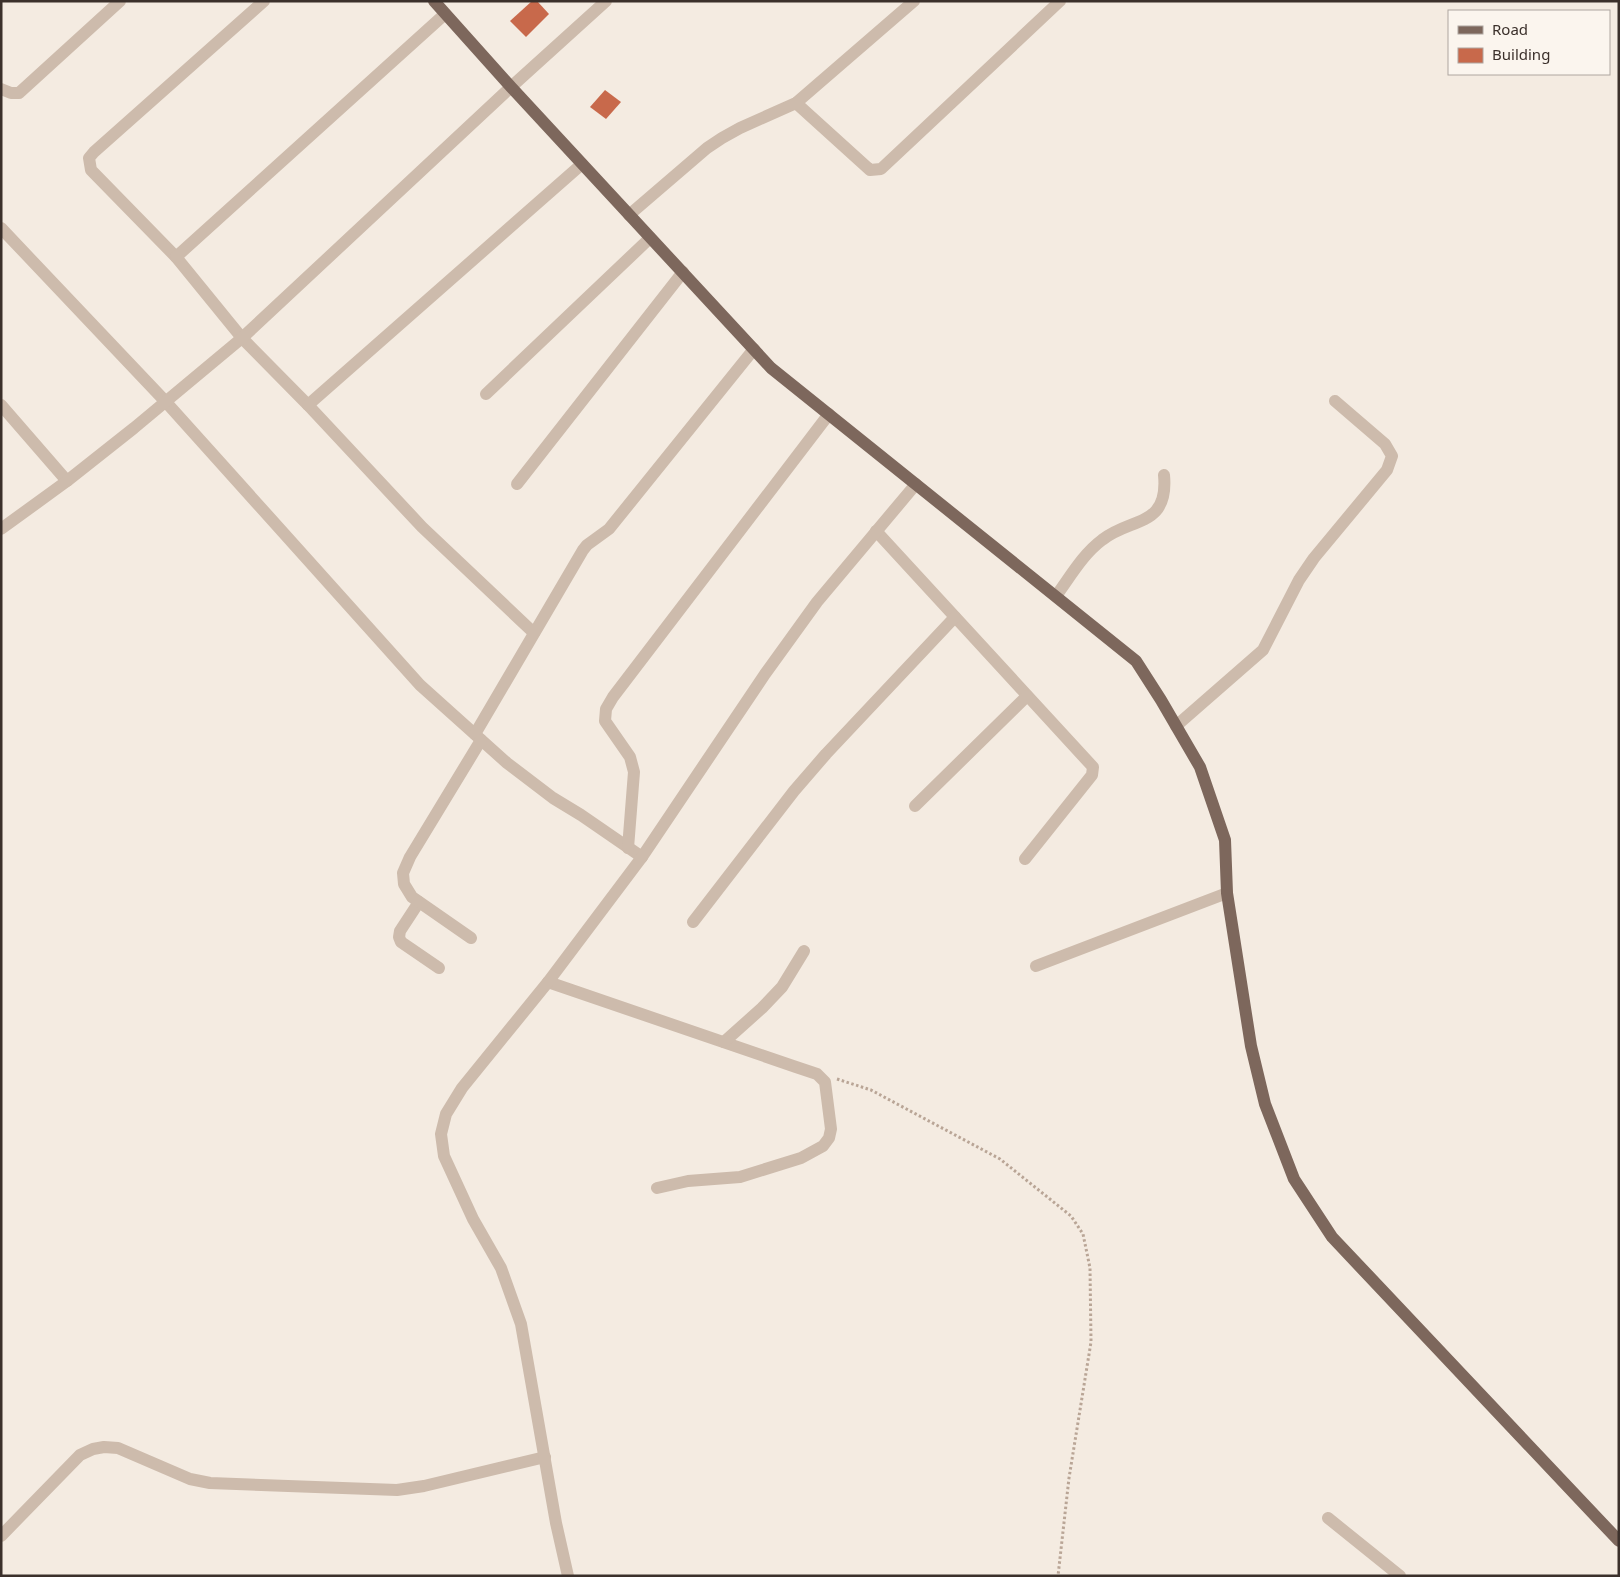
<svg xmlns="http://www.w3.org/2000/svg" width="1620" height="1577" viewBox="0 0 1620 1577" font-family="'Noto Sans',sans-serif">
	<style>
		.building { fill: #c8694b }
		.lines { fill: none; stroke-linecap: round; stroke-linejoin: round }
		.path { stroke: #b9a596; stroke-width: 3; stroke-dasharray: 2.5 2.5; stroke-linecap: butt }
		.minor { stroke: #cdbbac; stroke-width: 12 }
		.major { stroke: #7d675c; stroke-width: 12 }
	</style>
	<rect width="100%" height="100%" fill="#f4ebe1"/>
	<!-- building -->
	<g class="building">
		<polygon points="532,1 537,1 549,14 526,37 510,21"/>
		<polygon points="605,90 621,102 606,119 590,107"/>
	</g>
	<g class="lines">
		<!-- path -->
		<polyline class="path" points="837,1079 871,1090 1000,1159 1071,1216 1083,1234 1090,1268 1091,1342 1069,1478 1058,1576"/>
		<!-- minor -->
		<g class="minor">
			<polyline points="264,1 94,152 89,158 91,170 176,257 242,338 308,405 422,527 534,633"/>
			<polyline points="1,89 11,93 19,93 120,1"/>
			<polyline points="796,103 870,170 881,169 1060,1"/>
			<polyline points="629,215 707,148 722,138 740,128 796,103 914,1"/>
			<polyline points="1,228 165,401 420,685 507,763 553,798 581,815 642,857"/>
			<polyline points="176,257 445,14"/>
			<polyline points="486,394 650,238"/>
			<polyline points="1,405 67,481"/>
			<polyline points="308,405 582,164"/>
			<polyline points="517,484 683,272"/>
			<polyline points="1,529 67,481 134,428 242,338 511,87 606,1"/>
			<polyline points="876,531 1093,767 1092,775 1025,859"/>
			<path d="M 1056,596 C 1070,577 1083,554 1102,540 C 1130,517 1169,528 1164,475"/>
			<polyline points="1176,726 1263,650 1299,580 1314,558 1387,470 1392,456 1385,444 1335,401"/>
			<polyline points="475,734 583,550 587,545 609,529 754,349"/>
			<polyline points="915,806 1027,696"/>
			<polyline points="628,848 634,772 630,757 605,721 606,709 613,697 829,414"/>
			<polyline points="419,902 400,931 399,937 401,942 439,968"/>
			<polyline points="693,922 794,791 826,754 955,617"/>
			<polyline points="471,938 412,897 404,884 403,873 410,857 481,740"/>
			<polyline points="1036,966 1227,893"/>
			<polyline points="548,982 796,1067 817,1074 825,1082 831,1129 829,1138 823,1146 801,1158 740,1177 688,1181 657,1188"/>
			<polyline points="724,1042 762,1008 782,987 804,951"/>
			<polyline points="1328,1518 1400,1576"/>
			<polyline points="1,1536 80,1455 93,1449 104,1447 118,1448 190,1479 210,1483 397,1490 424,1486 545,1457"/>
			<polyline points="568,1576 556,1523 521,1324 501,1268 473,1219 444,1156 441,1134 446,1114 462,1088 548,982 642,857 765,674 817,602 916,484"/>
		</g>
		<!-- major -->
		<polyline class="major" points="434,1 511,87 771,368 1136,661 1161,700 1200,767 1225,840 1227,893 1251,1046 1265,1104 1294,1179 1332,1237 1619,1541"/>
	</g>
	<!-- border -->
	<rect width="1620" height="1577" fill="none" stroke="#3b302b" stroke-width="5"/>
	<!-- legend -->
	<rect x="1448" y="10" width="162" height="65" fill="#fbf5ee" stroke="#aea6a0"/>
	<rect x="1458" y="26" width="25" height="8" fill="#7d675c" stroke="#aea6a0"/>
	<text x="1492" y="35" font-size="15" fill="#3b302b">Road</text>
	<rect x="1458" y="48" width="25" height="15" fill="#c8694b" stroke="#aea6a0"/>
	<text x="1492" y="60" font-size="15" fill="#3b302b">Building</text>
</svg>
